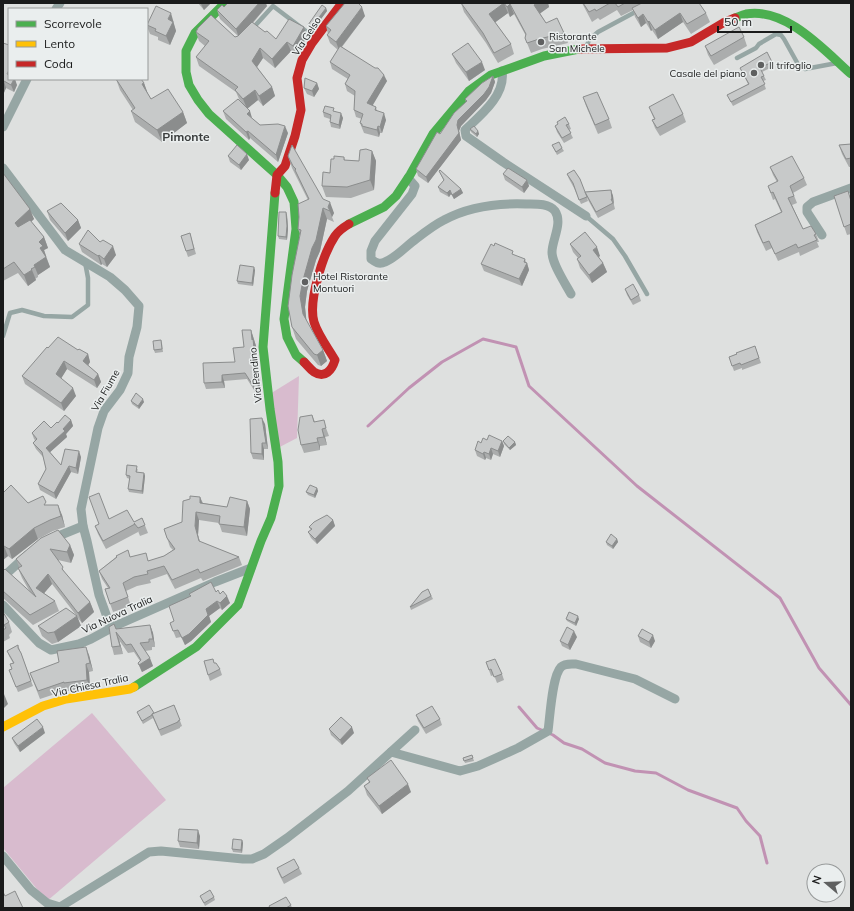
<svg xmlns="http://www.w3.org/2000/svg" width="854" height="911" viewBox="0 0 854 911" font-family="Mulish,sans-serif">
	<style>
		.green { fill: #d8bbce }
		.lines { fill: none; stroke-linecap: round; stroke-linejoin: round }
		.stream { stroke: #c192b3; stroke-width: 3 }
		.lane { stroke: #96a6a4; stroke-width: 4.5 }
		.street { stroke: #96a6a4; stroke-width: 9 }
		.fast { stroke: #4caf50; stroke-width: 9 }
		.slow { stroke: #ffc107; stroke-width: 9 }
		.jam { stroke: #c62828; stroke-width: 9 }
		.wall { fill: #abadad }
		.shaded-wall { fill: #8b8d8d }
		.building { fill: #c7c9c9; stroke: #8b8d8d }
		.poi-dot { fill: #5f6060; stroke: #eaeeee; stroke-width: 1.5 }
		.labels { text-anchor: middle; stroke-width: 3; stroke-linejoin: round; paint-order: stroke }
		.street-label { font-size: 10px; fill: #1a1b1b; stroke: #eaeeee }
		.poi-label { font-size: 10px; fill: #1a1b1b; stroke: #eaeeee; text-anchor: start }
		.quarter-label { font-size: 12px; font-weight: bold; fill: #3a3d3d; stroke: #eaeeee }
	</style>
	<rect width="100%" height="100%" fill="#dee0df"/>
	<!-- green -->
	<g class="green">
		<polygon points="299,376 297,438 272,451 265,397"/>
		<polygon points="92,713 166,800 47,901 3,848 3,788"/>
	</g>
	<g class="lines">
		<!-- stream -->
		<g class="stream">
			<polyline points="368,426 409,388 442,362 483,339 516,347 529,386 637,486 780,598 819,668 851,705"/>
			<polyline points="519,707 537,728 553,735 564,743 582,749 605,763 635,771 656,773 688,790 737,808 746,821 760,836 767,863"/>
		</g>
		<!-- lane -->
		<g class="lane">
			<polyline points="253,28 273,6 315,38"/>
			<polyline points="586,48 589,40 598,32 639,10"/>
			<polyline points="737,58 756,48 759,44 776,34 781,35 784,39 799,66 805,69 837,63"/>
			<polyline points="586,216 613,239 625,256 647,294"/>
			<polyline points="3,336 10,313 22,310 44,316 72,317 88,305 88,278 85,262"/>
		</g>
		<!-- street -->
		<g class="street">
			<polyline points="56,9 60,3"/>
			<path d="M 502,71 C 506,95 481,115 465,130 L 466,136 L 503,162 L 586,216"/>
			<polyline points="3,127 27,79"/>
			<polyline points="3,168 65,250 110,277 125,290 139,306 137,327 129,357 128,373 120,390 104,411 98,428 81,509 83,526 87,541 99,595 111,628"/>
			<path d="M 408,178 L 415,186 L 412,194 L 375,241 L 371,251 L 371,259 C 375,262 379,265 385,262 C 397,257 406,246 416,239 C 425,232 434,225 444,220 C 468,207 499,203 526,204 C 535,204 549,203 555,211 C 563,223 552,240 552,252 C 552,264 565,283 571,294"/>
			<polyline points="822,235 807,212 807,207 813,202 851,188"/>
			<polyline points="51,539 83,526"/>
			<polyline points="3,577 27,555"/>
			<polyline points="3,605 39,643 51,650 79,644 91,639 115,626 215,582 251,568"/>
			<path d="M 391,752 L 460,771 L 478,766 L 518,748 L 548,731 C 550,717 552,676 561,667 C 565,663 571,664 576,664 L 635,679 L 675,699"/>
			<polyline points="3,856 31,890 47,903 60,907 149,852 161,851 243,859 252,859 264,854 287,838 348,791 415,730"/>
		</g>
		<!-- fast -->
		<g class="fast">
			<polyline points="225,3 195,33 186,51 186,72 189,85 198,100 209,114 277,175 287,187 294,202 296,229 284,319 287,337 296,355 304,362"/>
			<path d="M 735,18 C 738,17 742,15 746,14 C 786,7 824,50 851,74"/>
			<polyline points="349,224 384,207 396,196 410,175 433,134 469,91 491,75 544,56 579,49"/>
			<polyline points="134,687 196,647 238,605 261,541 271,518 279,486 278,462 270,409 263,347 275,193"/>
		</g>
		<!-- slow -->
		<polyline class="slow" points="3,727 43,706 66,699 130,689 134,687"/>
		<!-- jam -->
		<g class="jam">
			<polyline points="579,49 667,48 691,42 723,23 735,18"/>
			<polyline points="275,193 277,175 285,166 295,136 301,110 297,78 302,60 312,43 342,3"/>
			<path d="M 304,362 C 307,365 310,369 314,372 C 325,379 332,370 335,360 C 328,348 318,335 314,322 C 308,301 323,254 335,236 C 339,230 344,227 349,224"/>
		</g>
	</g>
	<!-- wall -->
	<g class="wall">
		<polygon points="198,3 211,3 204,10"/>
		<polygon points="461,3 548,3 549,7 540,13 546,23 564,33 568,43 542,49 531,53 525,38 526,36 514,14 510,17 508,13 495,22 511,44 514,54 498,63 486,43 464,12"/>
		<polygon points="582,3 699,3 706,13 710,22 691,34 683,22 658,39 652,30 651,31 646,23 641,27 635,17 633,10 621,16 617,10 600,20 598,18 592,22"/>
		<polygon points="267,6 253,23 265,32 276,39 304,27 307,37 296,55 291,51 275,68 263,58 257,67 272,87 275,96 263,106 258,100 247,108 252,118 260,125 288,133 278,162 250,138 249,140 226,119 223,111 244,105 239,99 236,92 199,66 196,57 205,46 199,41 196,32 235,37 238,36 220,19 217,10 224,7"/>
		<polygon points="326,8 327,11 312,31 309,28 308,25"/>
		<polygon points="365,16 342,47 387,81 372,105 376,107 377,111 386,120 382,133 380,133 379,137 364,133 360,123 362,119 356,117 354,110 355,96 347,91 345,84 348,79 332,69 330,62 338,50 330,43 327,35 328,34 326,26"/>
		<polygon points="174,21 173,22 176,31 170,45 158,40 158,37 150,34 147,26 147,24"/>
		<polygon points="744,37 747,46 714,65 708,55 705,46"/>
		<polygon points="3,44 9,79 17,85 14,92 6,88 3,95"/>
		<polygon points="452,54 485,70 469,81 456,63"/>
		<polygon points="772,62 774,66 762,72 766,80 763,81 766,89 733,106 727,95 748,84 740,68"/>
		<polygon points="493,76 495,82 491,93 486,100 461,126 459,131 461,140 428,183 418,176 416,169 440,134 466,102 465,99"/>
		<polygon points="116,79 144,83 147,92 151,99 183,112 187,123 162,142 135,122 131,111 133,110 120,90"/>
		<polygon points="317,83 319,89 314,97 307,94 304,88"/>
		<polygon points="583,97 609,119 612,128 598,134 586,106"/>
		<polygon points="649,107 683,114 686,122 660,136 655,128 652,120 654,119"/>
		<polygon points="335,111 343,118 340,129 331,127 330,122 330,119 324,117 323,112"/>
		<polygon points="557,122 569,124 571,129 569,130 573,138 564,143 557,132 555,126 558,125"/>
		<polygon points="470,129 478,131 479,134 477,137 471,132"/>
		<polygon points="851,144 851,167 849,167 842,154 839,145"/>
		<polygon points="552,145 562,148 564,151 557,155"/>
		<polygon points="372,151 376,161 374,190 351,198 326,197 322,186 330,173 344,157 345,160 359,161"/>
		<polygon points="228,156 249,160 241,170 230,162"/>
		<polygon points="288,156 334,213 332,217 334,222 327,219 320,251 316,260 307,291 305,307 306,320 323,350 327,361 321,366 318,365 296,339 292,327 300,234 298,229 308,200 292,168"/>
		<polygon points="770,167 804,178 807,185 793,193 797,203 792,205 803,229 816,234 819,242 817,242 819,247 800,256 799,252 778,261 772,248 766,251 757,232 755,225 781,212 775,199 773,200 768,186 777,182 773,175"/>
		<polygon points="439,171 461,189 463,193 454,199 451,194 449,197 440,192 438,187 444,181"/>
		<polygon points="3,173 34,219 31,222 44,237 48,248 44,250 50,267 38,275 38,277 35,279 36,280 28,286 18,273 3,281"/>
		<polygon points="503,174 527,180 529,186 524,193 505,180"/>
		<polygon points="567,174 580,179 588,201 581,204 574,188 569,179"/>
		<polygon points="611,190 613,196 614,205 615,209 598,218 587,198 585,192"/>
		<polygon points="834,196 851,200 851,234 847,235"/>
		<polygon points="47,211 78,220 81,228 68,241 50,220"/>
		<polygon points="287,215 288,229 287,240 279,239 278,236"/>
		<polygon points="190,233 196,254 188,257 181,236"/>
		<polygon points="79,244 116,255 107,267 102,264 101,265 82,252"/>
		<polygon points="570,244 600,256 598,257 603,263 607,272 592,283 580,268 577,259 578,258 573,252"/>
		<polygon points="514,255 527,263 529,270 522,286 484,271 481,264"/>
		<polygon points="255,270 253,286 238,284 237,281"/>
		<polygon points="625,289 639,295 641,301 633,305 627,295"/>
		<polygon points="251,330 256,346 261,400 260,398 257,398 254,390 247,379 224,381 225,388 206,389 204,383 235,362 244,347"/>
		<polygon points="161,340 162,343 163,352 155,353 154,350"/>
		<polygon points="755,346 761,363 742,370 742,368 734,371 729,357"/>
		<polygon points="48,348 78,350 88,354 90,362 88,365 98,374 101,382 97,388 67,369 61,378 76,396 64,411 25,384 22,376"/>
		<polygon points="131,401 144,402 139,409 132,404"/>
		<polygon points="312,415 315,422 326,428 329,436 325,437 327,445 320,446 320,450 304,453 301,445"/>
		<polygon points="71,420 73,426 66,434 67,437 50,452 61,465 81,457 78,474 71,472 56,499 40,490 38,484 46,469 43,457 36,449 33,443 35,440 34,439 32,433 51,428 58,423"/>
		<polygon points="265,424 268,449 264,449 264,460 253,459 251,453"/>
		<polygon points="502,441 504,446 500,457 493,454 491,460 486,458 485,460 477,456 475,450 481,443"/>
		<polygon points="503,441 515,442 516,445 510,450 504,444"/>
		<polygon points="138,469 137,472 144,473 145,476 143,494 129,492 128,489 130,479 127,478 126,475"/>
		<polygon points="317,488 318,491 315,498 308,495 306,492"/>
		<polygon points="3,493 28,503 47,505 62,515 65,527 53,531 38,539 12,559 8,556 3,560"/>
		<polygon points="200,497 203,503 227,507 247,501 250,509 247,536 222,532 219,523 199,520 198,535 200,542 239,557 242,565 203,581 201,578 175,589 167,574 150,580 151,583 137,586 126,591 131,606 113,612 105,589 108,588 102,579 99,571 116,557 116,556 130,557 149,561 164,556 173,550 170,547 164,529 182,522"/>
		<polygon points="142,518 148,533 140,536 138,531 138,532 106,549 98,534 95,526 109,519 134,522"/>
		<polygon points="333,520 335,526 317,544 311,538 308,532 311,530 309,527"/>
		<polygon points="41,538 70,545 74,555 71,563 58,560 65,573 90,602 94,612 82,623 77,617 81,626 58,642 52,644 42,636 38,626 76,615 52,584 44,593 55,601 59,611 33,625 3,598 3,571 30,592 22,578 18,568 19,567 16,559"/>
		<polygon points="617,539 618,542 613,549 607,545 606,542"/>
		<polygon points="428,589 433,599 411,610 410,607"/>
		<polygon points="216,592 220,594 230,603 222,610 220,608 209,616 211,622 191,641 185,645 181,637 176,638 170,623 174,621"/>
		<polygon points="3,612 9,622 12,632 9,635 10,638 3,642"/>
		<polygon points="566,619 579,619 576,626 567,621"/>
		<polygon points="150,625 153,633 155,647 152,647 152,650 145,651 153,666 142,672 141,670 138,663 140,661 134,652 128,653 119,640 123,654 114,655 112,647 116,629"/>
		<polygon points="638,636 655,641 651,648 640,642"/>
		<polygon points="577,637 570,650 562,646 560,641"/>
		<polygon points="18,645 33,686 18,692 9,670 12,669 13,663 9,656 7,651"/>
		<polygon points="89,655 93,671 89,672 90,688 67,691 67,690 40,699 30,673"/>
		<polygon points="213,659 214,663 220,669 222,675 210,681 208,675"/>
		<polygon points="486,662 502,674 504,680 497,683 494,675 491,676"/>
		<polygon points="174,705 182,726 180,727 180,728 161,736 153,718 143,724 137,712 154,713"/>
		<polygon points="416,715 440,719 442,725 426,734 418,721"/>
		<polygon points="329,729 354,733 342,745 331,735"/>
		<polygon points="45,733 20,752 14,743 12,738"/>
		<polygon points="472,755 474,761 465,763 463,758"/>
		<polygon points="367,778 411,792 382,814 367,795 364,786 369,782"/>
		<polygon points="200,836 199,849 180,847 178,841"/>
		<polygon points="242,840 243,843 242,853 233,852 232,849"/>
		<polygon points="277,868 299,868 302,874 284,884 279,874"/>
		<polygon points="200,896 214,897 215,900 205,906"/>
		<polygon points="291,905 292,908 270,908"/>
	</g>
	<!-- shaded-wall -->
	<g class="shaded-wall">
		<polygon points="202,3 211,3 204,10 201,4"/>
		<polygon points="259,3 266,3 267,6 239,38 236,29"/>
		<polygon points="504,3 508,13 493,24 489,14"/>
		<polygon points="537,3 548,3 549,7 538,15 534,5"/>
		<polygon points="510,4 514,14 510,17 507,7"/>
		<polygon points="362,7 365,16 339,50 336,42"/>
		<polygon points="326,8 327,11 312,31 311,28"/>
		<polygon points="171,13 176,31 170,45 166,36 168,19"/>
		<polygon points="680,13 683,22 658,39 655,30"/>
		<polygon points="643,14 646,23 641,27 638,18"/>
		<polygon points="649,21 652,30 651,31 648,22"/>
		<polygon points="304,27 307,37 296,55 293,46"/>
		<polygon points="287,42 291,51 275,68 272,59"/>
		<polygon points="260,48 263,58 255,70 252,61"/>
		<polygon points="482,62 485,70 469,81 466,72"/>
		<polygon points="384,75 387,81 370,110 367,103"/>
		<polygon points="493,76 495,82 491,93 486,100 461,126 459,131 461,140 428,183 426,177 458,120"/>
		<polygon points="14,79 15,79 17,85 14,92 11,85"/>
		<polygon points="4,81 6,88 3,95 3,83"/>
		<polygon points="144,83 148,94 142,84"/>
		<polygon points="317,83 319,89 314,97 312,91"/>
		<polygon points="272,87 275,96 263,106 259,96"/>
		<polygon points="255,90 258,100 247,109 243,99"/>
		<polygon points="250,111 252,118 247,114"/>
		<polygon points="183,112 187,123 162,142 157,130"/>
		<polygon points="341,113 343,118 340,129 339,125"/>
		<polygon points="384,113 386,120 382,133 380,127"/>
		<polygon points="285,126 288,133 278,162 276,155"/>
		<polygon points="378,126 380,133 379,137 377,130"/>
		<polygon points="248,131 250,138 249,140 246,132"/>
		<polygon points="478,131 479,134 477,137 476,134"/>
		<polygon points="372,151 376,161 374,190 370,180"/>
		<polygon points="247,154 249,160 241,170 239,165"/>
		<polygon points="527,180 529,186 524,193 522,187"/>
		<polygon points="461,189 463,193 454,199 452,195"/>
		<polygon points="450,190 451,194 449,197 447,193"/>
		<polygon points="611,190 613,196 614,205 612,199"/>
		<polygon points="330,202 334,213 332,217 328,207"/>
		<polygon points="323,208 327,219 320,251 316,260 307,291 305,307 307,325 303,314 300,296 303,280"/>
		<polygon points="30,209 34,219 18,233 15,223"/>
		<polygon points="286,212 287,215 288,229 287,240 286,237"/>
		<polygon points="78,220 81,228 68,241 65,233"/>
		<polygon points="44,237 48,248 44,250 46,256 44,258 46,257 50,267 38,275 34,265 40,248 39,242"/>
		<polygon points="113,246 116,255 107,267 104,259"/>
		<polygon points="597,247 600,256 596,259 593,250"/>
		<polygon points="99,255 102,264 101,265 98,256"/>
		<polygon points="525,259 526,264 527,263 529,270 522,286 519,279"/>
		<polygon points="603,263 607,272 592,283 589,275"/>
		<polygon points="254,267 255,270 253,286 252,283"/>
		<polygon points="32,270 36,280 28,286 24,275"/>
		<polygon points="251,330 256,346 261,400 259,393"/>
		<polygon points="323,350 327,361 321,366 317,355"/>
		<polygon points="88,354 90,362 86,369 83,361"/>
		<polygon points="64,361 67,369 59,382 56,374"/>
		<polygon points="98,374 101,382 97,388 94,380"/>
		<polygon points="222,375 224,381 225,388 222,382"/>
		<polygon points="73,388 76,396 64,411 61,403"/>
		<polygon points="143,399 144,402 139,409 138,406"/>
		<polygon points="262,418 265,424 268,449 266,443"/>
		<polygon points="71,420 73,426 66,434 67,437 48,454 46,448"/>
		<polygon points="322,429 325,437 327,445 324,437"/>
		<polygon points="317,438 320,446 320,450"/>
		<polygon points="502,441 504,446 500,457 498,451"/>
		<polygon points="515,442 516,445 510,450 509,448"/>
		<polygon points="262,443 264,449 264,460 262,454"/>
		<polygon points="491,448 493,454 491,460 489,454"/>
		<polygon points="79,451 81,457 78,474 76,468"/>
		<polygon points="484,452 486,458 485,460 483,454"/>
		<polygon points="69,466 71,472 56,499 54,493"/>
		<polygon points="144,473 145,476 143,494 142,491"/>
		<polygon points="317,488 318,491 315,498 314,495"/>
		<polygon points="200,497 203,505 200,503"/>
		<polygon points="247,501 250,509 247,536 244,527"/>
		<polygon points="58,505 62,515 65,527 61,516"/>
		<polygon points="196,512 199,520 198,535 202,550 195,526"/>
		<polygon points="333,520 335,526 317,544 315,539"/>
		<polygon points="34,528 38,539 12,559 9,549"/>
		<polygon points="617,539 618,542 613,549 612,546"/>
		<polygon points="70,545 74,555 71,563 67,552"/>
		<polygon points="4,546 8,556 3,560 3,547"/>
		<polygon points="48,574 52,584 40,598 36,588"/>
		<polygon points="227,596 230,603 222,610 220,603"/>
		<polygon points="217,601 220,608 209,616 211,622 191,641 185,645 182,638 206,609"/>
		<polygon points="90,602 94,612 82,623 78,613"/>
		<polygon points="77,616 81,626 58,642 54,632"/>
		<polygon points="578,616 579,619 576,626 575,623"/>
		<polygon points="150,625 153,633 155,647 153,639"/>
		<polygon points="574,631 577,637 570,650 568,645"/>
		<polygon points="116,632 119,640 123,654 120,646"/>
		<polygon points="653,635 655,641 651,648 649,642"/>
		<polygon points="86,647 89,655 93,671 90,663"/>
		<polygon points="150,658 153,666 142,672 139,665"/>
		<polygon points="86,664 89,672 90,688 87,680"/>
		<polygon points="4,694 8,704 3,709 3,695"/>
		<polygon points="43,727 45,733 20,752 18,746"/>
		<polygon points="352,727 354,733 342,745 340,740"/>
		<polygon points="408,784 411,792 382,814 379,806"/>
		<polygon points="198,830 200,836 199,849 197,843"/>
		<polygon points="242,840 243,843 242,853 241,850"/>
	</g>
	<!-- building -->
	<g class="building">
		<polygon points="228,3 259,3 236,29 217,10 222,5 224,7"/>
		<polygon points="345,3 358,3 362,7 336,42 327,35 331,30 326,26"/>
		<polygon points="461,3 537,3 534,5 546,23 557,18 564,33 539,39 527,43 525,38 526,34 510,4 507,7 504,3 489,14 511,44 494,53 483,33"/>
		<polygon points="583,3 610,3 596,11 595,9 589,12"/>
		<polygon points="615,3 625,3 618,7"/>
		<polygon points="642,3 699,3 706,13 687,24 680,13 655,30 649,21 648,22 643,14 638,18 632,8"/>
		<polygon points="322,5 326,8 311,28 308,25"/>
		<polygon points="156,6 171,13 168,19 173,22 166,36 155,31 156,29 147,25"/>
		<polygon points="211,15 235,37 238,36 252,22 265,32 267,31 276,39 289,19 304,27 293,46 287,42 272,59 260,48 252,61 272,87 259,96 255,90 243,99 235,90 238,87 196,57 209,41 196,32 198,28"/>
		<polygon points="739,27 744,37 711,56 705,46"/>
		<polygon points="3,43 9,45 9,70 7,74 9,75 9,79 14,79 11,85 4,81 3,83"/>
		<polygon points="468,43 482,62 466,72 452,54"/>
		<polygon points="340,46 375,68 378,68 384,75 367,103 376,107 375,110 384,113 380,127 378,126 377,130 362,126 362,124 360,123 363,114 354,110 355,91 345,84 350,75 330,62"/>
		<polygon points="767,52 772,62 760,68 764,76 761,77 765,84 731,102 727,95 749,84 740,68"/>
		<polygon points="493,76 489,87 484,94 458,120 457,125 459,133 426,177 416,169 437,132 440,134 454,113 467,101 465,99 482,83"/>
		<polygon points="305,78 317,83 312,91 304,88"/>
		<polygon points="116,79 141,79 144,83 142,84 151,99 168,89 183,112 157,130 131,111 135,108"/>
		<polygon points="597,92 609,119 595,125 583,97"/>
		<polygon points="673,94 683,114 657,128 652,120 655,119 649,107"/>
		<polygon points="238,99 250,111 247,114 260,125 278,124 285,126 276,155 248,131 246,132 223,111"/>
		<polygon points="325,106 334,108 333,111 341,113 339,125 330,122 331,115 323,112"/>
		<polygon points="565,117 569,124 566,125 571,133 562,138 555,126 558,124 557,122"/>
		<polygon points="474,126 478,131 476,134 470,129"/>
		<polygon points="559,142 562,148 556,152 552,145"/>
		<polygon points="851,144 851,158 846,159 839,145"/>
		<polygon points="237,145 247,154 239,165 228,156"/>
		<polygon points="292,145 323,199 330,202 328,207 330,211 323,208 316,240 312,248 303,280 300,296 303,314 323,350 317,355 314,354 292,327 288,306 292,275 301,230 298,229 299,217 298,204 309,199 295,170 296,169 293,166 288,156"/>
		<polygon points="366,149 372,151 370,180 347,187 322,186 323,172 330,173 331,159 334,159 334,156 344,157 344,160 359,161 360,150"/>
		<polygon points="792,156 804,178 790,186 794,196 788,198 803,229 811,226 816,234 814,235 817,240 798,248 796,244 775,254 769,241 763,243 755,225 782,212 773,192 771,193 768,186 778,181 770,167"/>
		<polygon points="508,168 527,180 522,187 503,174"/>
		<polygon points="440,170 461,189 452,195 450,190 447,193 438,187 444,180 439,171"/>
		<polygon points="574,170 580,179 587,197 579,200 573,183 567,174"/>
		<polygon points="3,173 30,209 15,223 18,227 30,220 44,237 39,242 43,246 40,248 46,257 34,265 35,267 31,269 32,270 24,275 14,262 3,269"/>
		<polygon points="611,190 612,199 611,199 613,203 596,212 585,192"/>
		<polygon points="848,191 851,201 851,224 844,227 834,196"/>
		<polygon points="61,203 78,220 65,233 47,211"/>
		<polygon points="279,212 286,212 287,226 286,237 278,236"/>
		<polygon points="88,230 100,242 103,240 113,246 104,259 99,255 98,256 79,244"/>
		<polygon points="585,232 597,247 593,250 603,263 589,275 577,259 581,256 570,244"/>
		<polygon points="190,233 194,249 186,251 181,236"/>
		<polygon points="495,243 513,251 512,254 525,259 524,262 527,263 519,279 481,264 491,244 494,246"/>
		<polygon points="240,265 254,267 252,283 237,281"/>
		<polygon points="633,284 639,295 631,300 625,289"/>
		<polygon points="242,330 251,330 252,340 253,339 259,393 257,392 255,392 254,387 245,373 222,375 222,382 204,383 203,363 235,362 233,348 244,347"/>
		<polygon points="58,337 78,350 79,349 88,354 83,361 98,374 94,380 64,361 56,374 73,388 61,403 22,376 47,347 48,348"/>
		<polygon points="161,340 162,349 154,350 153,341"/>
		<polygon points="755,346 759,358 741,365 740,363 732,366 729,357 737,354 736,353"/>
		<polygon points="136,393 143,399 138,406 131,401"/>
		<polygon points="65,415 71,420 63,429 65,431 46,448 61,465 65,449 79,451 76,468 69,466 54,493 38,484 46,469 42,452 33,443 37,439 32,433 44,421 51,428 57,422 58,423"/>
		<polygon points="312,415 314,422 324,420 326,428 322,429 324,437 317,438 318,442 301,445 298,430 300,417"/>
		<polygon points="262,418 266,443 262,443 262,454 251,453 250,419"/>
		<polygon points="489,435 502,441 498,451 491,448 489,454 484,452 483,454 475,450 478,441 481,443 483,438 487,440"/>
		<polygon points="508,436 515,442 509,448 503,441"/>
		<polygon points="127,465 137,466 136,472 144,473 142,491 128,489 130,476 126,475"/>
		<polygon points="11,485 28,503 43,496 46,502 44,505 58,505 61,516 50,520 34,528 9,549 4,546 3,547 3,525 4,524 3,523 3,493"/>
		<polygon points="310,485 317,488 314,495 306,492"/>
		<polygon points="99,493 109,519 127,510 134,522 142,518 145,525 138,528 134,523 135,524 103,541 95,526 99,524 89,497"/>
		<polygon points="190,496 200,497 200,503 227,507 230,497 247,501 244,527 219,524 220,516 196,512 195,526 199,541 239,557 200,573 198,569 172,580 164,566 147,571 148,574 134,577 123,583 128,597 110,604 105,589 110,588 99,571 117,557 116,556 128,550 130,557 146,553 148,561 164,556 175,549 167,538 164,529 182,522 183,501 190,499"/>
		<polygon points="327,515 333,520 315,539 308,532 312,529 309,527 314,522"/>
		<polygon points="58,530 70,545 67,552 50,549 63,567 62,569 90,602 78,613 48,574 36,588 55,601 30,615 3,591 3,571 5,569 36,597 18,568 22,566 16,559 41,538"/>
		<polygon points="611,534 617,539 612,546 606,542"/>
		<polygon points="211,582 216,592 218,590 220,594 223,591 227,596 220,603 217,601 206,609 208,615 189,634 182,638 178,630 173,631 170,623 174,621 169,606 191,596 189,594"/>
		<polygon points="428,589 431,596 410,607 422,592"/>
		<polygon points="66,608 77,616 54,632 48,633 38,626"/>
		<polygon points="3,612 9,622 4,625 6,628 3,630"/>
		<polygon points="569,612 578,616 575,623 566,619"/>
		<polygon points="114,624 116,629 150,625 153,639 149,639 149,642 140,643 150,658 139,665 138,663 141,660 131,644 126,645 116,632 120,646 112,647 109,627"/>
		<polygon points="567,627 574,631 568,645 560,641"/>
		<polygon points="642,629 653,635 649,642 638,636"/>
		<polygon points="18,645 18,648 21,653 31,681 16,687 9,670 12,669 10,664 14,663 7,651"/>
		<polygon points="86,647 90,663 86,664 87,680 64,683 64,682 38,691 30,673 59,662 57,651"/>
		<polygon points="213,659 214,663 216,663 220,669 208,675 204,661"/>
		<polygon points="495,659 502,674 494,677 491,669 489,670 486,662"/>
		<polygon points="149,705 154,713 152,714 152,715 142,721 137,712"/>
		<polygon points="174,705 180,720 178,721 178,722 159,730 152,714"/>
		<polygon points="432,706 440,719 424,728 416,715"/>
		<polygon points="341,717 352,727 340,740 329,729"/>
		<polygon points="37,719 43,727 18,746 12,738"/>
		<polygon points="472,755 473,758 464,761 463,758"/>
		<polygon points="391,760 408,784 379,806 364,786 370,782 367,778"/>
		<polygon points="179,829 198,830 197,843 178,841"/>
		<polygon points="233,839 242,840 241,850 232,849"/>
		<polygon points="294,859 299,868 282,878 277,868"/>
		<polygon points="210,890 214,897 204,903 200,896"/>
		<polygon points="15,891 23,908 3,908 3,892 5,896"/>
		<polygon points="286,897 291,905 286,908 270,908 269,906"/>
	</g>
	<!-- markers -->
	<g class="poi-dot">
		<circle cx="541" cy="42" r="4"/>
		<circle cx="761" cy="65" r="4"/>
		<circle cx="754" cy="73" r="4"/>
		<circle cx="305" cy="282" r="4"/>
	</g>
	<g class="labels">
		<!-- street labels -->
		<g class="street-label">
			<text transform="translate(306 36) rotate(-57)" y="4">Via Gelso</text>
			<text transform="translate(255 375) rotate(-96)" y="4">Via Pendino</text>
			<text transform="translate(105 390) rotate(-60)" y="4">Via Fiume</text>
			<text transform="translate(117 614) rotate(-25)" y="4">Via Nuova Tralia</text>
			<text transform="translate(90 685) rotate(-12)" y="4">Via Chiesa Tralia</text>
		</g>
		<!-- poi labels -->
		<g class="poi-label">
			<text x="549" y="40">Ristorante<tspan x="549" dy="12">San Michele</tspan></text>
			<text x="769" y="69">Il trifoglio</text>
			<text x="746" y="77" text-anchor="end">Casale del piano</text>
			<text x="313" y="280">Hotel Ristorante<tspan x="313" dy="12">Montuori</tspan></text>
		</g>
		<!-- quarter labels -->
		<g class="quarter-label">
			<text x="186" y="141">Pimonte</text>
		</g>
	</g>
	<!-- border -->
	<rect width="854" height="911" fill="none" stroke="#1a1b1b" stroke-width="8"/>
	<!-- legend -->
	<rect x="8" y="8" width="140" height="72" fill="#eaeeee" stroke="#979a9a"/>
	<rect x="16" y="21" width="20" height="6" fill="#4caf50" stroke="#979a9a"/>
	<text x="44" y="28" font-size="12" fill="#1a1b1b">Scorrevole</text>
	<rect x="16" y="41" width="20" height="6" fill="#ffc107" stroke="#979a9a"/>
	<text x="44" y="48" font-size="12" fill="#1a1b1b">Lento</text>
	<rect x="16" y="61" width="20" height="6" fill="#c62828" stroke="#979a9a"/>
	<text x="44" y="68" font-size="12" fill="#1a1b1b">Coda</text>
	<!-- north arrow -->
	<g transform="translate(826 883) rotate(289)"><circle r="19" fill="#eaeeee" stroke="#979a9a"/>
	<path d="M0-3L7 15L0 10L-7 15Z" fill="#5f6060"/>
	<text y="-6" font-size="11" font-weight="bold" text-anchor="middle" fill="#1a1b1b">N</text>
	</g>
	<!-- scale -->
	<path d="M718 26v6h73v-6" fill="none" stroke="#1a1b1b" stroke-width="2"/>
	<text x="724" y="26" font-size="12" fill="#1a1b1b" stroke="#eaeeee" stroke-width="3" paint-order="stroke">50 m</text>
</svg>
